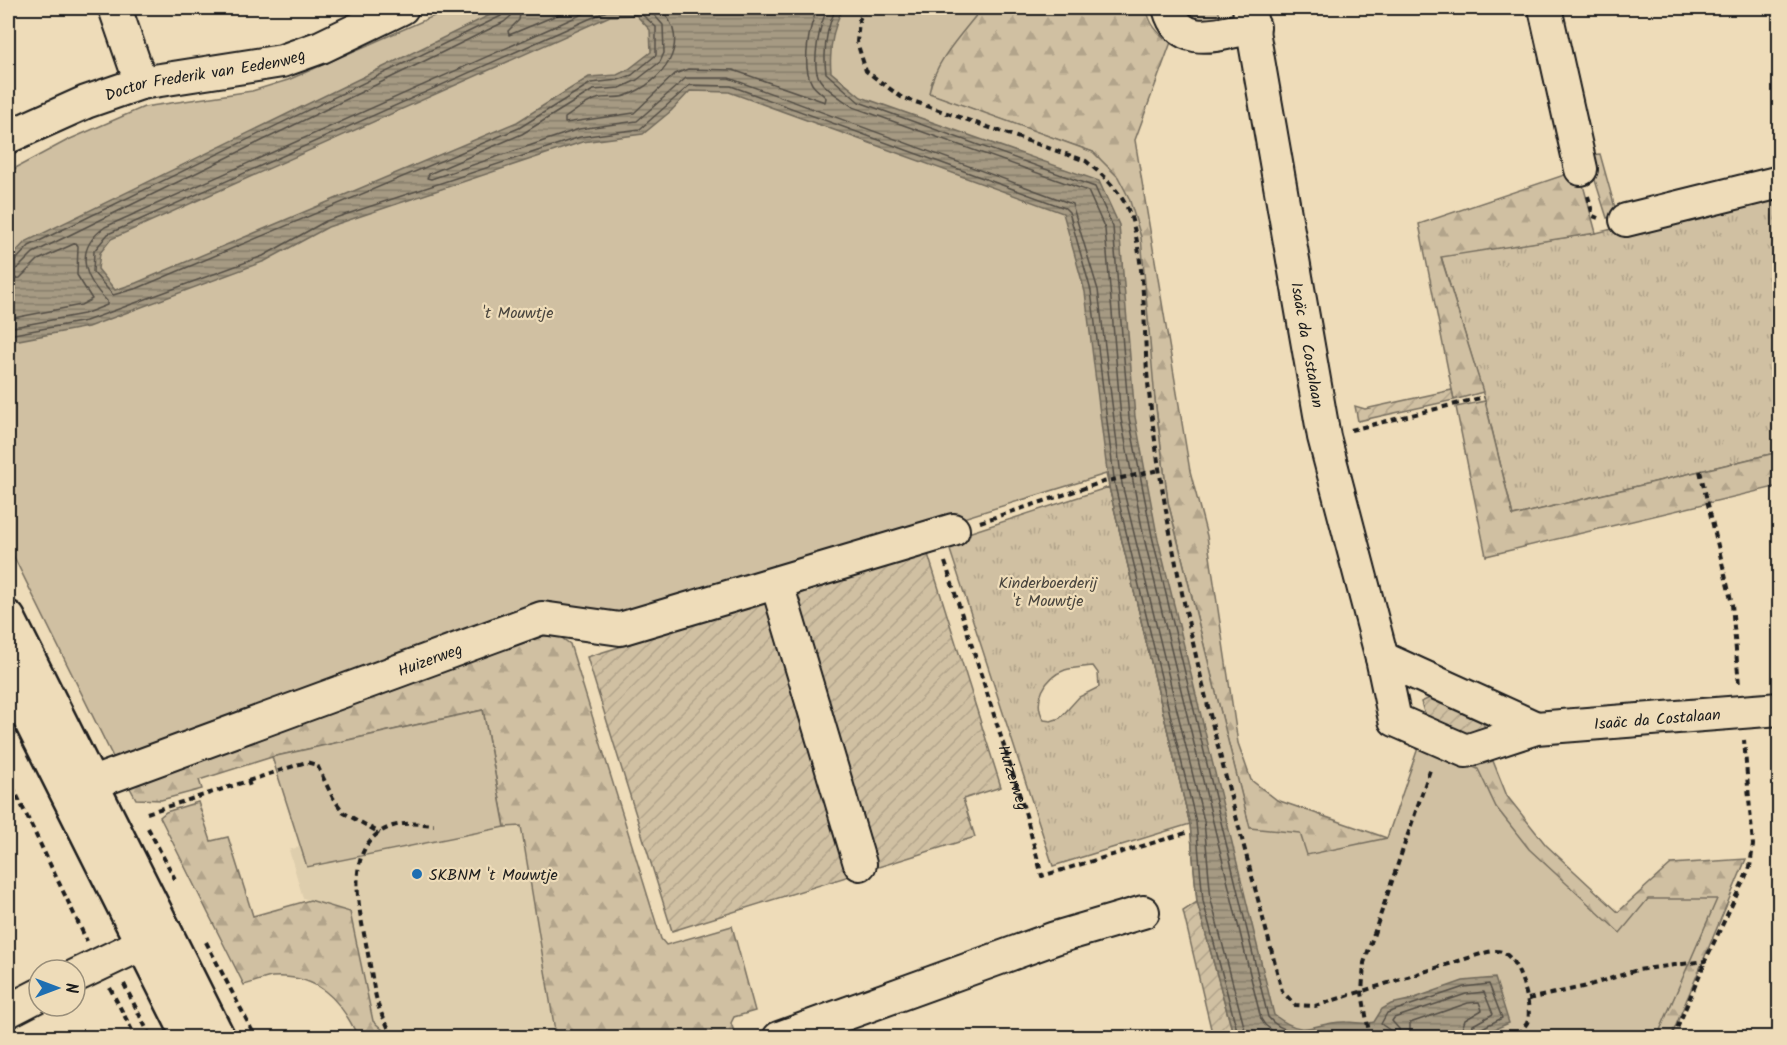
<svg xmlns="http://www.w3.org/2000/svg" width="1787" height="1045" viewBox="0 0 1787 1045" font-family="Kalam,sans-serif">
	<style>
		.built { fill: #decead }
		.grass { fill: url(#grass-tufts); stroke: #766e5f; stroke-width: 1.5; fill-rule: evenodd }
		.forest { fill: url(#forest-firs); stroke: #766e5f; stroke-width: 1.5 }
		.park { fill: #d0c0a2; stroke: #766e5f; stroke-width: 1.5 }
		.garden { fill: url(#garden-furrows); stroke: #766e5f; stroke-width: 1.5 }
		.water { fill: url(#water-rules); stroke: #6f685a; stroke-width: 1.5; fill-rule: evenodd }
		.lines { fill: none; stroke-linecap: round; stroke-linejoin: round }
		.shore { stroke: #534e45; stroke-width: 1.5 }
		.minor-casing { stroke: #1c1c1c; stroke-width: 36 }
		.major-casing { stroke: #1c1c1c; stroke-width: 38 }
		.path { stroke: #1c1c1c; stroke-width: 4; stroke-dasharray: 6 4.5; stroke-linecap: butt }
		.minor { stroke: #eedcb9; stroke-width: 32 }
		.major { stroke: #eedcb9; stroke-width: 33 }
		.poi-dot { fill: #1f6fb2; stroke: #eedcb9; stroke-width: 2 }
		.labels { text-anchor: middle; stroke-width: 4.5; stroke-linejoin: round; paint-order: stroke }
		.street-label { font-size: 16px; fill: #1c1c1c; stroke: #eedcb9 }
		.park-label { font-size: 16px; fill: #49453e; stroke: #eedcb9 }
		.poi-label { font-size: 16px; fill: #1c1c1c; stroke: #eedcb9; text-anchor: start }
	</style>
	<defs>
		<pattern id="grass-tufts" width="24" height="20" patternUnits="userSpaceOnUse" patternTransform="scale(1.5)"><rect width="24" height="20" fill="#d0c0a2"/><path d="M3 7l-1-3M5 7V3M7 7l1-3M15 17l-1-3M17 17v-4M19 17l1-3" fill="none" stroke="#b2a48b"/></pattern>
		<pattern id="forest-firs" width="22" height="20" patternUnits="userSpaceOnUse" patternTransform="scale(1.5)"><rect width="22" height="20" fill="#d0c0a2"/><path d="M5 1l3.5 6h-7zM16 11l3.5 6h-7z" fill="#b2a48b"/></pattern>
		<pattern id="garden-furrows" width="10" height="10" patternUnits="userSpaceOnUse" patternTransform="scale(1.5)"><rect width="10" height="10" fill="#d0c0a2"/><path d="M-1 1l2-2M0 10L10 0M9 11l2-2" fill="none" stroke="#b2a48b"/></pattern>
		<pattern id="water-rules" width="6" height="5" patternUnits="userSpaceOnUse" patternTransform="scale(1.5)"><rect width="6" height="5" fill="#a69a83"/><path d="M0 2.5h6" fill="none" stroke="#867d6a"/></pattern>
	</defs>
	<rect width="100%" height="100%" fill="#eedcb9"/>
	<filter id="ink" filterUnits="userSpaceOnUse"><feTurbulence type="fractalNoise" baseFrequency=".0167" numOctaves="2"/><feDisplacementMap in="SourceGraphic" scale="12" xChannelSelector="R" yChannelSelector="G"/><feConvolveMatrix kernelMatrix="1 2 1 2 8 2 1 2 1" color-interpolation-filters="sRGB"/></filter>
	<g filter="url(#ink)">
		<!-- built -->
		<polygon class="built" points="502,685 568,1037 359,1037 310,900 303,898 289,850 302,846 270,752"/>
		<!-- grass -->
		<g class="grass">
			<polygon points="1178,8 1218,8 1221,23 1195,27"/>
			<polygon points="1779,188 1779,452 1513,516 1484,397 1441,256 1596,233"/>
			<path d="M 1109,487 L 1190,824 L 1053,866 L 948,544 L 953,538 ZM 1093,666 L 1098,673 L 1099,687 L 1079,697 L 1060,718 L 1051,721 L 1044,720 C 1032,701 1045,677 1065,670 C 1074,667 1084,667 1093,666 Z"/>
		</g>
		<!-- forest -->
		<g class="forest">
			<path d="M 928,8 L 1147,8 C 1148,22 1158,35 1171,42 L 1135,140 L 1190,471 L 1207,536 L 1238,743 L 1251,780 L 1277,800 L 1413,847 L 1463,770 L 1493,761 L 1507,796 L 1546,845 L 1618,912 L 1671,864 L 1746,859 L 1671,1037 L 1600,1037 L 1392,967 L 1250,829 L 1168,502 L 1155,400 L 1093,152 L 911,87 Z"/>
			<polygon points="1600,154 1617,215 1607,218 1587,155"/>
			<polygon points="1579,170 1596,233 1441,257 1483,392 1454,400 1419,224"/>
			<polygon points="1485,401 1513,516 1779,452 1779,486 1486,556 1456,407"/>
			<polygon points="543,636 559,636 570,644 661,939 666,945 732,926 755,1011 734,1017 731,1023 736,1037 714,1037 711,1031 692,1038 556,1037 521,826 505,827 483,710 272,757 199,780 202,789 161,800 136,799 123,775"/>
			<path d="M 198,802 L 211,841 L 228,837 L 253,916 L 310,900 L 350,912 L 373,1021 L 383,1030 L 383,1037 L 358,1037 C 340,998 317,974 272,977 C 263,978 253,983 244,985 L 160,817 L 166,812 Z"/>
		</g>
		<!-- park -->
		<g class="park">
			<path d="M 452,8 L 982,8 C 962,34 935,60 929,93 L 1093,152 L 1118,177 L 1129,198 L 1141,237 L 1155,400 L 1168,502 L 1250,828 L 1300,833 L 1307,855 L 1387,838 L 1419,745 L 1478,769 L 1496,807 L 1529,849 L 1620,933 L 1648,899 L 1717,899 L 1657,1037 L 1234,1037 L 1197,902 L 1190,824 L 1106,474 L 655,613 L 569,614 L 114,759 L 8,545 L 8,172 L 68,140 L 144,107 L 252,91 L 288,80 Z"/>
			<polygon points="483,710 505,827 307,867 272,757"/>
		</g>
		<!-- garden -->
		<g class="garden">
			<polygon points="1452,390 1454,400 1358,421 1355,406 1365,409"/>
			<polygon points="927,551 1001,787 963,799 975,837 672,931 587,657"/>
			<polygon points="1439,694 1479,715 1488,734 1471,741 1426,719 1421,702"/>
			<polygon points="1197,902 1234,1037 1213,1037 1183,911"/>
		</g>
		<!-- water -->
		<path class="water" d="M 504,8 L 843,8 C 832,29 829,49 831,72 L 861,97 L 1099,181 L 1119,225 L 1135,417 L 1157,535 L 1274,1015 C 1309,1041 1312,1021 1346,1022 C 1357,1022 1363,1025 1374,1022 L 1382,1009 L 1391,1004 L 1409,1000 L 1463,981 L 1495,978 L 1509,1023 L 1476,1037 L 1392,1037 L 1379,1031 L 1362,1038 L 1234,1037 L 1197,902 L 1190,824 L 1109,487 L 1085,292 L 1063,213 L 729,92 L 690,91 L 671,111 L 643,134 L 582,142 L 328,227 L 265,261 L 88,327 L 8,342 L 8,260 L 25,242 ZM 636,15 L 650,30 L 651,52 L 629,69 L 617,75 L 589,77 L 517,122 L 136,283 L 115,290 L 98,269 L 100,253 L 111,239 L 610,16 Z"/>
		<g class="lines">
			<!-- shore -->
			<g class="shore">
				<polyline points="521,8 519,20 508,31 509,35 574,8"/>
				<polyline points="648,8 663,25 664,53 660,62 637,80 620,88 593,90 522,134 429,174 427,178 431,179 579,129 637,121 686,78 729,78 1072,204 1098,290 1122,484 1204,821 1211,900 1247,1038"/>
				<path d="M 660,8 C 694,43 663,83 625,96 C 616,99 605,96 597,99 C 586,102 574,112 565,118 L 565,123 L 634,113 L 675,74 L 688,69 L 733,70 L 825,102 L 826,98 C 822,93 816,90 812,84 C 801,65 809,26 818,8"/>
				<path d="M 828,8 C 820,23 810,65 820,80 C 827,91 843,99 853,107 L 1088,191 L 1105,229 L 1121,419 L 1144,538 L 1261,1019 L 1265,1025 L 1282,1038"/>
				<path d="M 836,8 C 826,29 823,50 826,73 L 859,102 L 1095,187 L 1113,227 L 1129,418 L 1152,536 L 1268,1017 C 1291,1045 1330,1025 1361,1032 L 1363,1038"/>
				<polygon points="636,9 656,27 656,55 632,75 618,80 591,83 519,128 138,288 113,295 93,272 94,251 108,234 607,11"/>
				<polyline points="8,263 14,262 29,246 501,16 505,8"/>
				<polyline points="8,271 18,268 33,253 504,22 511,16 512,8"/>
				<polyline points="8,280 20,278 38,260 76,243 78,246 77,275 92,299 81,305 8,319"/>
				<path d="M 8,328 L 84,314 L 107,305 L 107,301 C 84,278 73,250 105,227 L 596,8"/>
				<polyline points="8,335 86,321 263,256 326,221 580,137 640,129 690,85 731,86 1065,208 1069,212 1091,291 1115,486 1196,822 1203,901 1239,1038"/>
				<polyline points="1393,1038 1391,1031 1381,1024 1387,1013 1464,987 1489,984 1502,1018 1478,1030 1475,1038"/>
				<polyline points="1401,1038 1399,1029 1392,1021 1394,1018 1466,994 1484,992 1493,1014 1473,1025 1468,1038"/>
				<polyline points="1410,1038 1410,1023 1468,1003 1479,1002 1482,1010 1465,1020 1459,1038"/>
			</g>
			<!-- minor casing -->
			<g class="minor-casing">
				<g id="minor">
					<polyline points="115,8 141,83"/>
					<path d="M 1169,8 C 1180,51 1221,33 1254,27"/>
					<path id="s2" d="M 1249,8 L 1324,437 L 1382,658 L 1395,720 L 1466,751 L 1536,728 L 1780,709"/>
					<polyline points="1545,8 1581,169"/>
					<path id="s3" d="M 8,137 L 86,102 L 141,83 L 282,61 L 321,47 L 402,8"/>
					<polyline points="1626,220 1780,182"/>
					<polyline points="777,584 860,864"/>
					<polyline points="1382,658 1536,728"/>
					<path id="s4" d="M 90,784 L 542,618 L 620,629 L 953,530"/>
					<polyline points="75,976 165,933"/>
					<polyline points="8,1011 39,995"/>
					<polyline points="779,1038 1055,938 1143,912"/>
				</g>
			</g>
			<!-- major casing -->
			<g class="major-casing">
				<g id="major">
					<polyline points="8,618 218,1038"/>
					<polyline points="8,675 190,1038"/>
				</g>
			</g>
			<!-- path -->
			<g class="path">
				<path d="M 866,8 L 859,20 L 857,42 L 866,71 L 901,97 L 1086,161 C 1100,173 1113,184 1123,200 C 1147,238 1143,336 1148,383 C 1169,586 1231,793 1282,991 L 1295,1005 L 1315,1006 L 1481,954 C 1488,952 1497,949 1504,953 C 1519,960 1534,1009 1527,1023 C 1524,1028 1518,1033 1514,1038"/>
				<polyline points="1588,196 1593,216 1598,218"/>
				<polyline points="1351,430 1484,397"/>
				<polyline points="1700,471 1732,604 1739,685"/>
				<polyline points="980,522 1103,482 1159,470"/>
				<path id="s1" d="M 945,562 L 1026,815 L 1042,876 L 1186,833"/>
				<polyline points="8,580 13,591"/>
				<polyline points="8,777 87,941"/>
				<polyline points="248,781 306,762 317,765 333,798 344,813 380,833"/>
				<polyline points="147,813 248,781 251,789"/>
				<polyline points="148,828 175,879"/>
				<polyline points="206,942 256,1038"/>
				<polyline points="124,984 151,1038"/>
				<polyline points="110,988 136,1038"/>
				<polyline points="1528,999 1587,986 1637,970 1705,961 1750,867 1753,845 1744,740"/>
				<path d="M 392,1038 C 389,1027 383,1018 379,1008 C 373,989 371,968 367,949 C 360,911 340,843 393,826 C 406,822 420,824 434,825"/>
				<polyline points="1370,1038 1362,993 1364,963 1431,767"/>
				<polyline points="1673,1038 1705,962"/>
			</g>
			<!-- minor -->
			<use href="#minor" class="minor"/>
			<!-- major -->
			<use href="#major" class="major"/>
		</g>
	</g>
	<!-- markers -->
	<circle class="poi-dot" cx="417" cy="874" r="6"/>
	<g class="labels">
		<!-- street labels -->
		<g class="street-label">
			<text dy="6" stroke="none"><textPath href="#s3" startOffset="208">Doctor Frederik van Eedenweg</textPath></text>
			<text dy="6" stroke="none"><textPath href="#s2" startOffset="342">Isaäc da Costalaan</textPath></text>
			<text dy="6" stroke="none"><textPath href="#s4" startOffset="362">Huizerweg</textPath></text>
			<text dy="6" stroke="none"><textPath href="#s2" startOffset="1000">Isaäc da Costalaan</textPath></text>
			<text dy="6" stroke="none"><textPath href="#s1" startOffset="226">Huizerweg</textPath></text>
		</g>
		<!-- park labels -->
		<g class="park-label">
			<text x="518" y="318">'t Mouwtje</text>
			<text x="1048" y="588">Kinderboerderij<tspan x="1048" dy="18">'t Mouwtje</tspan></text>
		</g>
		<!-- poi labels -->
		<g class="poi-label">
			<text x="429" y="880">SKBNM 't Mouwtje</text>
		</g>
	</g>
	<!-- margin -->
	<rect width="1787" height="1045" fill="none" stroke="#eedcb9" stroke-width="30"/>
	<rect x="15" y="15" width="1757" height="1015" fill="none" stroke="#1c1c1c" stroke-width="2" filter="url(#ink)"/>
	<!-- north arrow -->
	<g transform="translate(57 988) rotate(90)"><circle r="28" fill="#eedcb9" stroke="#9a8f7a" stroke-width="1.5"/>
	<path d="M0-4.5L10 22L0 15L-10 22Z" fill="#1f6fb2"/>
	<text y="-9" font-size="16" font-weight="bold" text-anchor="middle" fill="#1c1c1c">N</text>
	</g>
</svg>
